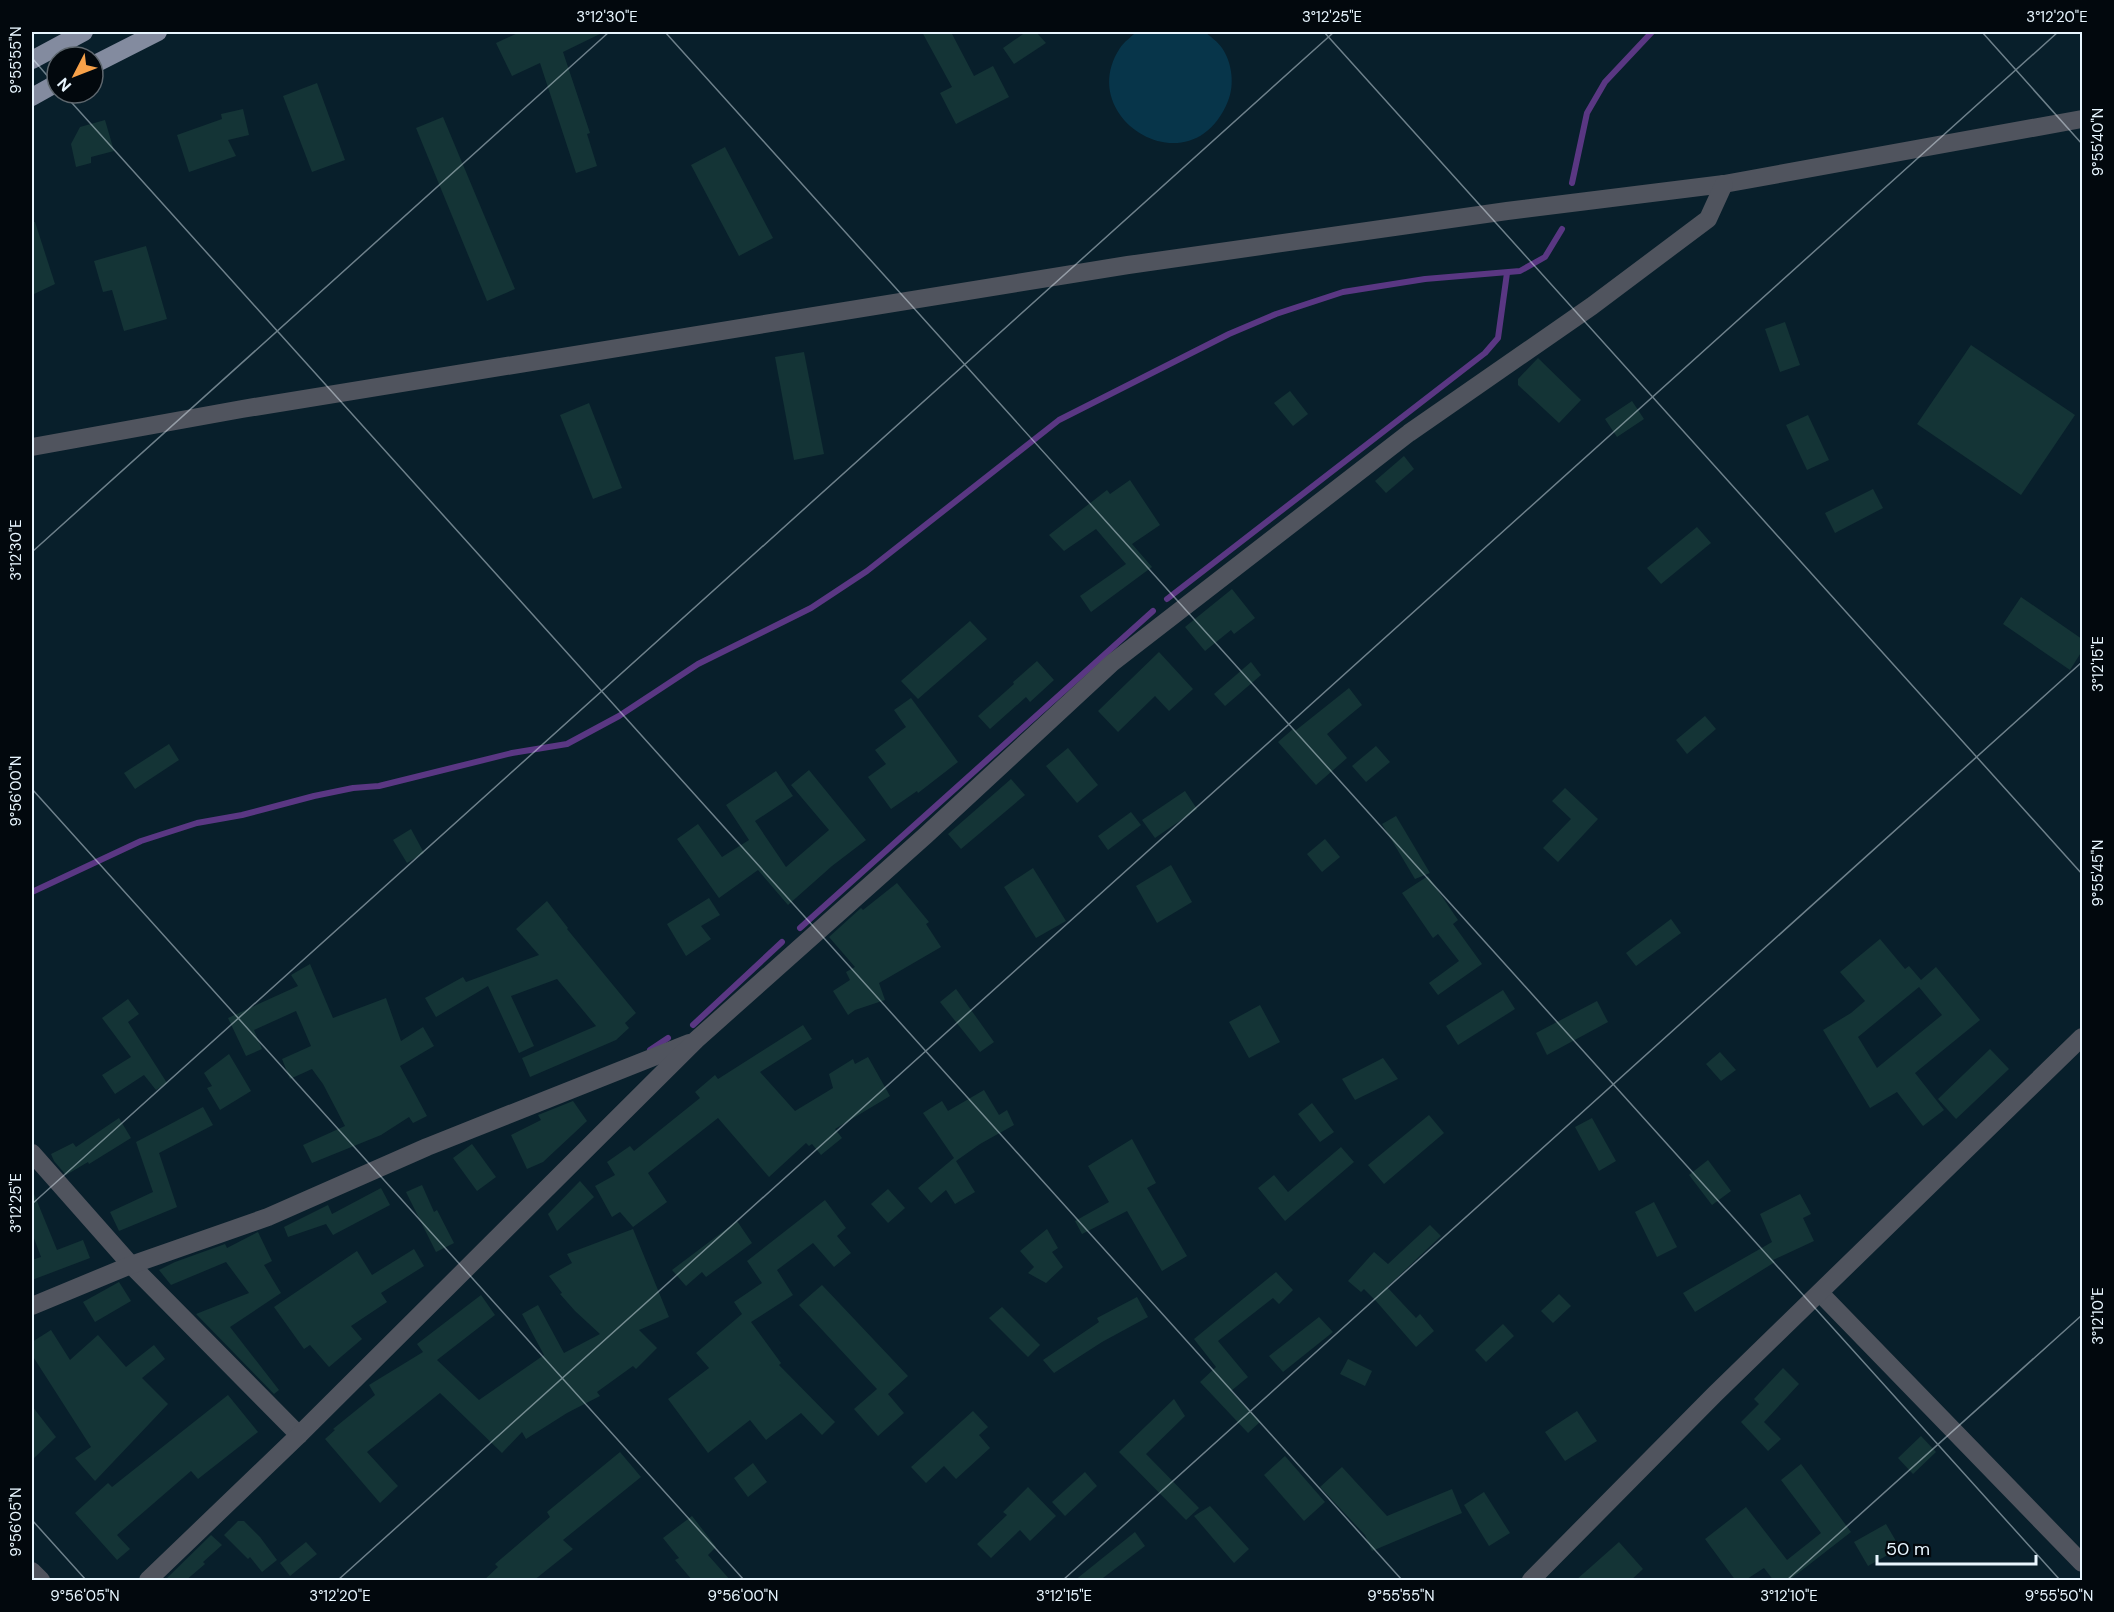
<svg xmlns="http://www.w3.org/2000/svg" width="2114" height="1612" viewBox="0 0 2114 1612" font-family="'DM Sans',sans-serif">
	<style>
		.green { fill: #07354a }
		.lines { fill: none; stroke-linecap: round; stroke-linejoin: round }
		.stream { stroke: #5a3783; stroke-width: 6 }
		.building { fill: #143436; fill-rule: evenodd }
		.minor { stroke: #50545e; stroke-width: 18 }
		.major { stroke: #838b9f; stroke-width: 18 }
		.ticks { fill: none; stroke: #e8f6ff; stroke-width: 1.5; stroke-opacity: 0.45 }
		.neatline { fill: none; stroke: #e8f6ff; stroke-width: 2 }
		.ticks-label { font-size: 15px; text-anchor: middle; fill: #e8f6ff }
	</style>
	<rect width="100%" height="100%" fill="#081f2b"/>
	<!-- green -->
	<path class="green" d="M 1136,32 L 1205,32 C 1211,37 1218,42 1222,48 C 1232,62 1235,85 1228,101 C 1192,191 1073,119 1120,48 C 1124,42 1131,37 1136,32 Z"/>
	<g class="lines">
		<!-- stream -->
		<g class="stream">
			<polyline points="1572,183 1587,113 1605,82 1652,32"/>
			<polyline points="1167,599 1485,353 1498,338 1507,273"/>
			<polyline points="32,892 141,841 197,823 242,815 314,796 353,788 379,786 512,753 567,744 619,716 698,664 811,608 867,571 1059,420 1229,334 1276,314 1343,292 1425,279 1520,271 1545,257 1562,229"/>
			<polyline points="800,928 1153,611"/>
			<polyline points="693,1025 782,942"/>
			<polyline points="650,1050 668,1038"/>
		</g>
	</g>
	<!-- building -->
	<g class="building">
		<polygon points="520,32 604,32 563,52 590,133 587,134 597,166 576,173 540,63 512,76 496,43"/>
		<polygon points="922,32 951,32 974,76 993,66 1009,97 956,124 940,93 952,87"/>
		<polygon points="1026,32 1036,32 1046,43 1014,64 1003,48"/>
		<polygon points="317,83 345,160 312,172 283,96"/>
		<polygon points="243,109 249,135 228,140 236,156 189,172 177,135 222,119 221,114"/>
		<polygon points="443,117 515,289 487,301 416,128"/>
		<polygon points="105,120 114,151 91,157 91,163 76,167 71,144 80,127"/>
		<polygon points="725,147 773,238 739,256 691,165"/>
		<polygon points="32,222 35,222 55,284 32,295"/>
		<polygon points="146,246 167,319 124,331 112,290 103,292 94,261"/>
		<polygon points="1785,322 1800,365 1780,372 1765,329"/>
		<polygon points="1971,345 2075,415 2021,495 1917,424"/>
		<polygon points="804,352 824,454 794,460 775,357"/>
		<polygon points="1538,358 1581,400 1559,423 1518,385 1518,379"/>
		<polygon points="1290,391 1308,414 1293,426 1274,403"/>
		<polygon points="1632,401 1644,419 1617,437 1605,419"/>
		<polygon points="589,403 622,488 593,499 560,415"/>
		<polygon points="1808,415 1829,460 1807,470 1786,425"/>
		<polygon points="1404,456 1414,469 1386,493 1375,481"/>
		<polygon points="1130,480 1160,525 1132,544 1152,567 1091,612 1080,596 1126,564 1096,529 1064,551 1049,535 1107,490 1110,494"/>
		<polygon points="1873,489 1883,508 1835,533 1825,513"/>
		<polygon points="1697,527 1711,543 1661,584 1647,568"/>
		<polygon points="1232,589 1255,618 1234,634 1231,630 1205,651 1185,627"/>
		<polygon points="2021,597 2082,639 2082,651 2070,670 2003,624"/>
		<polygon points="970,621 987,639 918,699 901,681"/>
		<polygon points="1159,652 1193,689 1169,711 1155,696 1118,732 1098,711"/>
		<polygon points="1037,661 1054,680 1030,702 1026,697 990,729 978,716 1014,684 1013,682"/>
		<polygon points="1251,662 1261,675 1225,706 1214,694"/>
		<polygon points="1349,688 1362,705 1327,734 1347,758 1316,785 1278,742 1293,729 1295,731"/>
		<polygon points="911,698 958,762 918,793 917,791 891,809 868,777 886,764 875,750 906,727 894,710"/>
		<polygon points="1705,716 1716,729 1687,754 1676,740"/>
		<polygon points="169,744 179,760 135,789 124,773"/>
		<polygon points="1376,746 1390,762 1366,782 1352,766"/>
		<polygon points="1068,748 1098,785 1077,803 1046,766"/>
		<polygon points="809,770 866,840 832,866 788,905 758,870 719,898 677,839 698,824 722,857 749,840 726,805 776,771 793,796 755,821 786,867 829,830 791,785"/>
		<polygon points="1011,779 1025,795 961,849 948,834"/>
		<polygon points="1565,788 1598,819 1558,862 1543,848 1571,819 1552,801"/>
		<polygon points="1185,791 1197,809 1155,838 1142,820"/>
		<polygon points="1131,812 1141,825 1108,850 1098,836"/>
		<polygon points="1396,816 1430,873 1415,879 1382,824"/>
		<polygon points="411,829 424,853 407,863 393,840"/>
		<polygon points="1325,839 1340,857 1322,872 1307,854"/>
		<polygon points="1171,865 1192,902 1157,923 1136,886"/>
		<polygon points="1033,868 1066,921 1036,938 1004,887"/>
		<polygon points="1428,876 1458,920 1453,924 1482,964 1438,995 1429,983 1459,961 1438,934 1433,938 1402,893"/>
		<polygon points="897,883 929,922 926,924 941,947 879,983 885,1000 855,1010 848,1015 833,991 850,980 846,972 855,967 829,937 861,908 863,910"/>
		<polygon points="709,898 720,915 701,926 711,939 686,956 667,924"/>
		<polygon points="547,901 568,928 567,929 636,1013 625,1023 629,1028 616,1040 530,1077 522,1058 596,1026 557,979 511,996 534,1046 519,1053 488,986 436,1017 425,998 463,977 466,982 539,955 516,929"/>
		<polygon points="1671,919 1681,933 1636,966 1626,953"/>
		<path d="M 1880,939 L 1905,969 L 1909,966 L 1921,980 L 1936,967 L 1980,1020 L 1915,1073 L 1944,1110 L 1923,1126 L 1897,1092 L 1870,1108 L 1823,1030 L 1851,1013 L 1865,1001 L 1840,972 ZM 1919,987 L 1942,1015 L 1877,1068 L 1858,1037 Z"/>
		<polygon points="310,964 333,1018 386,998 401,1041 423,1027 434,1046 400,1066 427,1116 413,1123 409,1117 381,1135 312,1163 303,1145 345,1126 323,1084 312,1069 290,1079 282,1059 311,1046 296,1011 254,1030 262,1049 246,1056 228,1018 298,986 291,975"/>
		<polygon points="956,989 994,1042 980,1052 940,1002"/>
		<polygon points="1503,990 1515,1009 1458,1045 1446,1026"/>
		<polygon points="128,999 139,1014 128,1022 167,1083 156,1090 144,1075 115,1094 102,1075 131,1057 102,1018"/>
		<polygon points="1597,1001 1608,1022 1547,1055 1536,1033"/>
		<polygon points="1260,1005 1280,1042 1249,1058 1229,1022"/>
		<polygon points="803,1025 812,1039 760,1072 795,1111 833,1088 829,1074 853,1059 855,1064 868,1057 890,1096 835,1129 842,1138 821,1155 812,1144 809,1146 806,1143 769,1177 718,1118 648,1173 667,1202 633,1227 620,1212 612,1217 595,1186 615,1175 607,1162 630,1146 634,1151 700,1098 695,1092 715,1075 718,1079"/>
		<polygon points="1990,1049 2009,1069 1956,1119 1938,1099"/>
		<polygon points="1720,1052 1736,1070 1721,1081 1706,1064"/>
		<polygon points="229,1054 251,1091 220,1110 207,1088 212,1086 204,1073"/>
		<polygon points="1383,1058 1398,1079 1355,1100 1342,1079"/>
		<polygon points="984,1090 999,1115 1007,1110 1014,1125 980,1144 956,1161 975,1192 955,1204 946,1190 931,1203 918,1188 954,1158 923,1113 942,1101 948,1111"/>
		<polygon points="573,1101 587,1121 543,1162 527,1169 511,1135 541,1120 538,1115"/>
		<polygon points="1312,1103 1334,1132 1320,1142 1298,1114"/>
		<polygon points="203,1107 213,1125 159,1153 177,1207 119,1231 110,1212 153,1192 136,1142"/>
		<polygon points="1429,1115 1444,1133 1384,1184 1368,1165"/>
		<polygon points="119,1118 131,1138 89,1164 88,1162 66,1175 54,1161 51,1154 73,1143 76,1147"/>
		<polygon points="1592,1118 1616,1161 1599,1171 1575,1127"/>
		<polygon points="1132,1139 1156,1183 1147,1188 1187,1256 1162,1271 1127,1211 1082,1234 1075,1221 1109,1202 1088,1166"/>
		<polygon points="472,1144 496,1177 477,1191 453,1158"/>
		<polygon points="1341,1147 1354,1162 1285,1221 1258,1188 1274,1175 1288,1192"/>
		<polygon points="1708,1160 1731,1191 1712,1205 1689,1175"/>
		<polygon points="580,1181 594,1197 557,1231 548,1214"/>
		<polygon points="422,1185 434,1212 437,1210 454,1243 436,1252 406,1192"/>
		<polygon points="381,1188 390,1205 333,1235 326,1224 288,1237 284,1227 328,1205 332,1214"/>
		<polygon points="32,1189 57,1250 83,1240 90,1258 32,1280 32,1260 41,1257 32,1233"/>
		<polygon points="888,1189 905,1208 888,1223 871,1204"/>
		<polygon points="1800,1194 1811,1214 1803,1218 1814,1241 1773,1260 1775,1262 1695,1312 1683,1293 1772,1242 1760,1214"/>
		<polygon points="825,1200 846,1228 837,1236 851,1253 834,1267 813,1243 777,1270 793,1295 751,1322 781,1363 779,1365 835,1422 822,1435 801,1413 766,1440 750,1420 708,1453 668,1399 709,1368 696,1353 742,1314 734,1302 762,1283 747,1261"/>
		<polygon points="1654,1202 1677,1247 1657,1257 1635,1212"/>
		<polygon points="737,1221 752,1243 706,1277 702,1272 686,1286 672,1270"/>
		<polygon points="1430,1225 1441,1236 1387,1287 1416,1318 1420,1314 1434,1331 1416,1347 1376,1301 1364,1289 1361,1292 1348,1281 1374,1252 1388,1264"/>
		<polygon points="633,1229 669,1317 639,1330 657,1348 636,1369 633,1366 597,1392 600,1396 567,1413 526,1439 522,1432 502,1453 440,1393 367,1452 398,1486 380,1503 325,1439 335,1430 333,1429 375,1395 369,1385 423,1352 417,1344 481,1295 495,1315 437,1360 479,1400 544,1355 522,1314 538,1305 564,1353 600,1334 575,1311 560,1294 562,1293 549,1276 572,1263 567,1254"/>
		<polygon points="1047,1229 1058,1248 1052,1252 1063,1267 1046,1283 1028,1273 1034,1267 1020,1251"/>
		<polygon points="258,1232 272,1261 264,1265 281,1293 230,1327 279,1390 274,1394 196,1314 249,1293 226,1262 171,1285 159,1270 175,1262 225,1244 227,1248"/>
		<polygon points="414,1249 424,1266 381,1293 387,1302 351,1326 362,1339 329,1367 310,1345 304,1349 274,1307 357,1251 372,1275"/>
		<polygon points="1276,1272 1293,1290 1279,1304 1273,1298 1218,1341 1248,1377 1231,1391 1260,1422 1248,1433 1200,1382 1216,1367 1194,1339"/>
		<polygon points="119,1282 131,1301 95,1322 83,1302"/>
		<polygon points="822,1285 908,1376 888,1394 904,1413 878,1436 854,1409 877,1389 799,1305"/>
		<polygon points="1559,1294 1571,1306 1553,1323 1541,1311"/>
		<polygon points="1137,1297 1148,1317 1102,1342 1054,1373 1043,1360 1099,1322 1097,1318"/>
		<polygon points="1002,1307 1040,1345 1028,1357 989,1318"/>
		<polygon points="1319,1317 1333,1332 1283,1372 1269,1356"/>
		<polygon points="1503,1324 1514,1336 1486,1362 1475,1350"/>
		<polygon points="51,1330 70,1360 98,1335 126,1367 154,1345 165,1359 142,1378 168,1404 95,1481 75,1458 91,1447 32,1355 32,1342"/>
		<polygon points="1348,1359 1372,1371 1365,1386 1340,1374"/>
		<polygon points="1783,1368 1799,1384 1764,1422 1781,1439 1768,1451 1741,1422 1759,1404 1754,1399"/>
		<polygon points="228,1395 258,1432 198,1479 191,1471 117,1535 130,1549 117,1560 75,1513 108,1483 112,1487"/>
		<polygon points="1174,1399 1185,1416 1146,1454 1199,1508 1186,1520 1119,1452"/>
		<polygon points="32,1406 56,1437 32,1460"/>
		<polygon points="973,1411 988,1427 979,1435 990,1448 956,1479 944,1466 926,1483 911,1467"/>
		<polygon points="1577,1411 1597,1441 1565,1461 1545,1432"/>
		<polygon points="1921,1436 1936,1452 1913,1474 1898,1458"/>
		<polygon points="620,1452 641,1477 563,1540 573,1549 533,1581 483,1581 498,1567 495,1564 550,1517 547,1512"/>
		<polygon points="1285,1456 1325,1502 1304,1521 1264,1475"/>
		<polygon points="753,1463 767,1482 748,1497 734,1478"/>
		<polygon points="1801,1464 1851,1532 1788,1581 1774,1581 1764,1568 1744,1581 1736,1581 1705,1539 1746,1507 1787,1560 1821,1533 1781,1480"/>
		<polygon points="1342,1467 1387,1516 1452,1489 1462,1513 1372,1551 1365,1535 1320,1487"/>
		<polygon points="1085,1472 1097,1486 1065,1516 1052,1502"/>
		<polygon points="1028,1487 1056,1516 1030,1541 1020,1530 991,1558 977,1544 1007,1515 1003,1512"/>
		<polygon points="1484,1492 1510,1533 1489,1546 1464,1505"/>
		<polygon points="1210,1506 1249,1549 1234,1563 1194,1516"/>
		<polygon points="692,1516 716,1547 708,1555 731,1581 693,1581 675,1560 679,1558 663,1538"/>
		<polygon points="238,1521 244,1521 260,1537 277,1560 262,1572 250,1557 248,1559 224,1535"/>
		<polygon points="1886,1524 1900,1548 1868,1566 1854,1542"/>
		<polygon points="1135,1532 1145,1546 1099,1581 1074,1581"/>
		<polygon points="211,1535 222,1545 203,1562 205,1564 185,1581 164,1581"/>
		<polygon points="306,1542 317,1554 290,1576 280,1563"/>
		<polygon points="1619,1542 1643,1569 1630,1581 1575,1581"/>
	</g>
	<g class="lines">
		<!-- minor -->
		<g class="minor">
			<polyline points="32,447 242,409 1128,265 1507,211 1724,184 2082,119"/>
			<polyline points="32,1153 131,1265 299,1435"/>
			<polyline points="1820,1293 2082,1563"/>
			<polyline points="32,1306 131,1265 268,1217 427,1147 689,1043"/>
			<polyline points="32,1571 41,1580"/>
			<polyline points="148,1580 299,1435 696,1040 925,836 1112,663 1409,433 1592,306 1708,219 1724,184"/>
			<polyline points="1531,1580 1715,1394 2082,1037"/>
		</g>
		<!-- major -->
		<g class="major">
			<polyline points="32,60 84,32"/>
			<polyline points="93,65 158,32"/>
			<polyline points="32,97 57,83"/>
		</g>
	</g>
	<!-- ticks -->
	<path class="ticks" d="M 665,32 L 2060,1580M 1324,32 L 2082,874M 1982,32 L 2082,144M 32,58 L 57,87M 63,93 L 1402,1580M 32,552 L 609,32M 32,789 L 744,1580M 32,1204 L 1334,32M 32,1520 L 86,1580M 338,1580 L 2058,32M 1063,1580 L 2082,662M 1787,1580 L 2082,1315"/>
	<!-- border -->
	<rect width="2114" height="1612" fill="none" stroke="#02080d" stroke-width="66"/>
	<!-- north arrow -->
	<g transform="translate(75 75) rotate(228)"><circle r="28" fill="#02080d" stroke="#5e676e" stroke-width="1.5"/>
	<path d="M0-4.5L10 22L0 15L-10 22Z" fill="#f7a149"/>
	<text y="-9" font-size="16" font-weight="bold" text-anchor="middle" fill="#e8f6ff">N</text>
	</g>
	<!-- scale -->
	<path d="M1877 1555v9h159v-9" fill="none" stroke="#e8f6ff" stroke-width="3"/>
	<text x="1886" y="1555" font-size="18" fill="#e8f6ff" stroke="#02080d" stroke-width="4.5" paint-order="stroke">50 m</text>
	<rect x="33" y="33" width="2048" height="1546" class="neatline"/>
	<g class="ticks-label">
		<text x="607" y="22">3°12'30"E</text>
		<text x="1332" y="22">3°12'25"E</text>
		<text x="2057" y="22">3°12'20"E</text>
		<text transform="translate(16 60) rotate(-90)" y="5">9°55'55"N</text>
		<text transform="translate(2098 142) rotate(-90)" y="5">9°55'40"N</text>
		<text transform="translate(16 550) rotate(-90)" y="5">3°12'30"E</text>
		<text transform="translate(2098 664) rotate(-90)" y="5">3°12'15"E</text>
		<text transform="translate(16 791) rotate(-90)" y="5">9°56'00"N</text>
		<text transform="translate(2098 873) rotate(-90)" y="5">9°55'45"N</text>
		<text transform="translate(16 1203) rotate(-90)" y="5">3°12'25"E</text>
		<text transform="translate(2098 1316) rotate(-90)" y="5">3°12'10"E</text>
		<text transform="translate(16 1522) rotate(-90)" y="5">9°56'05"N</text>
		<text x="85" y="1601">9°56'05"N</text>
		<text x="340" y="1601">3°12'20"E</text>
		<text x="743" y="1601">9°56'00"N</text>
		<text x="1064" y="1601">3°12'15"E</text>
		<text x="1401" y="1601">9°55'55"N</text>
		<text x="1789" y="1601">3°12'10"E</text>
		<text x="2059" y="1601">9°55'50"N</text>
	</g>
</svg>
